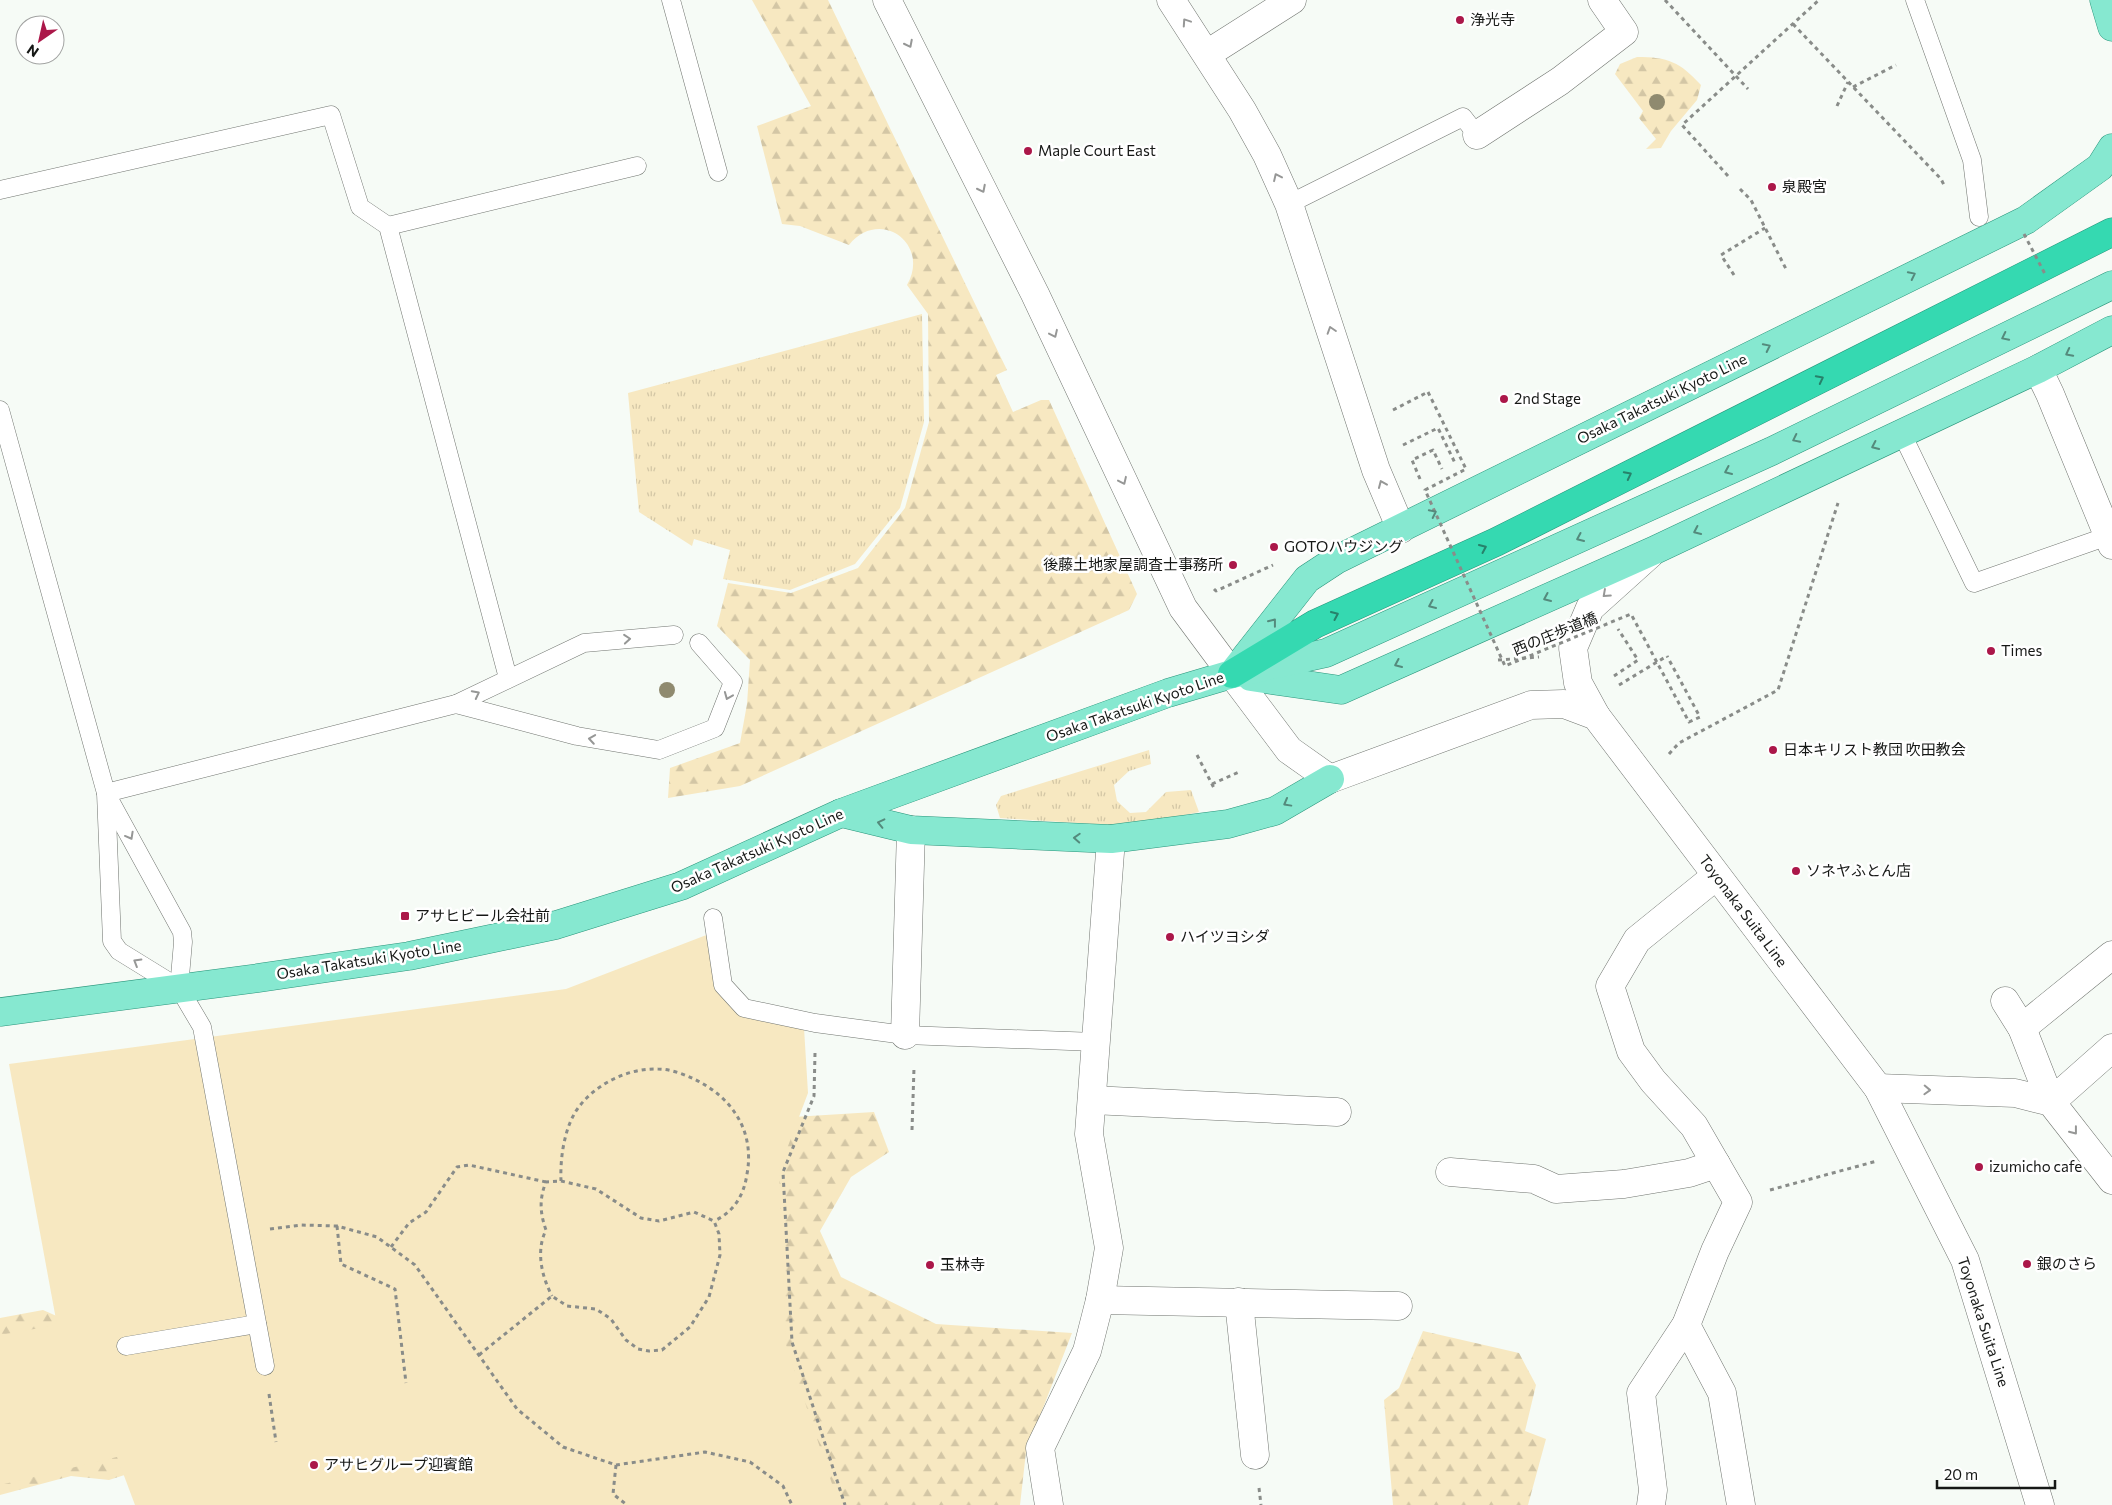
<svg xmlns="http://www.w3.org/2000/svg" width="2112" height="1505" viewBox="0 0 2112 1505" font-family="Commissioner,'Noto Sans JP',sans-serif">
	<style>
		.grass { fill: url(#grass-tufts) }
		.forest { fill: url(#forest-firs) }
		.garden { fill: #f7e8c1 }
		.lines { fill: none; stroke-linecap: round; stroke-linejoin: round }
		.lane-casing { stroke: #717570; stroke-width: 19 }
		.street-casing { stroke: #717570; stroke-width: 29 }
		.secondary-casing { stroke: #717570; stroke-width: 29 }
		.primary-casing { stroke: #2a957b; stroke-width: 29 }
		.highway-casing { stroke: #2a957b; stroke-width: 29 }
		.path { stroke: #898c89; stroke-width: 3; stroke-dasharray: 4 4; stroke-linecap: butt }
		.lane { stroke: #fff; stroke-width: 18 }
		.street { stroke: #fff; stroke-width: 28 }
		.secondary { stroke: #fff; stroke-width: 28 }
		.primary { stroke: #86e8d0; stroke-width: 28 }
		.highway { stroke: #35d9b1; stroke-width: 28 }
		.path-bridge { stroke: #898c89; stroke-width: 3; stroke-dasharray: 4 4; stroke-linecap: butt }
		.tree { fill: #8f8a6f }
		.oneway { stroke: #969796 }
		.oneway2 { stroke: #548a7c }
		.oneway3 { stroke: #27826b }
		.poi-dot { fill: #ab1749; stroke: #fff; stroke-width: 2 }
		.labels { text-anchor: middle; stroke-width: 5; stroke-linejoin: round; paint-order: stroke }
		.poi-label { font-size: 15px; fill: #161816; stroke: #fff; text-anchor: start }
		.street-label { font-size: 15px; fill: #161816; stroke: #fff }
	</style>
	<defs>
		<pattern id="grass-tufts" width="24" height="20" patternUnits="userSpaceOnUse" patternTransform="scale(1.25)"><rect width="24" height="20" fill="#f7e8c1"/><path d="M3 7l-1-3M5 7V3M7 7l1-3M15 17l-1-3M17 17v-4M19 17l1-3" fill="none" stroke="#d3c6a5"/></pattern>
		<pattern id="forest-firs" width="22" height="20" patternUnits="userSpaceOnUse" patternTransform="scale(1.25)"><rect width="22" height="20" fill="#f7e8c1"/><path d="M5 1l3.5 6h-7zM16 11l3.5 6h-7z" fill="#d3c6a5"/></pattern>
	</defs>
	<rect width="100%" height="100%" fill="#f6fbf6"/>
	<!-- grass -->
	<g class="grass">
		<polygon points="922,314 924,422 900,508 855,564 790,590 723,579 730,550 694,539 692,546 639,512 628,393"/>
		<polygon points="1149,750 1151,764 1129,771 1114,785 1117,801 1130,813 1146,812 1166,792 1191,790 1199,812 1166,819 1109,825 1000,818 996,805 1001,796"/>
	</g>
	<!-- forest -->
	<g class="forest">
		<path d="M 752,0 L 828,0 L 1007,370 L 996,375 L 1013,412 L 1041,400 L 1049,400 L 1137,594 L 1129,610 L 740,786 L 668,798 L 670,768 L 740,743 L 747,704 L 750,660 L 717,626 L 728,583 L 791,593 L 858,568 L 905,508 L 929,422 L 928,314 L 907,285 C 931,243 879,207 849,245 L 800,226 L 782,224 L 757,126 L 811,106 Z"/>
		<path d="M 1637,57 C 1668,57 1680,62 1701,85 L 1697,100 L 1671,131 L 1661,148 L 1646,149 L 1656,139 L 1639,118 L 1643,111 L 1615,74 L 1620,64 Z"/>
		<polygon points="874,1112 889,1152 851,1177 820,1231 841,1277 936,1324 1072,1333 1026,1452 1020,1505 806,1505 515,1350 777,1118"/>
		<polygon points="43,1310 79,1326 0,1376 0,1318"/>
		<polygon points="1423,1331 1519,1353 1536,1385 1525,1431 1546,1439 1528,1505 1393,1505 1384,1400 1399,1388"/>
		<polygon points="114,1419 140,1470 109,1480 71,1476 0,1495 0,1449"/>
	</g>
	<!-- garden -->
	<polygon class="garden" points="709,934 719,991 804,1028 808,1093 779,1170 786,1345 839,1505 135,1505 117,1457 0,1485 0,1335 57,1325 9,1064 566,989"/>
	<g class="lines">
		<!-- lane casing -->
		<g class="lane-casing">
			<g id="lane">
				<polyline points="671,0 718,172"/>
				<polyline points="1915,0 1972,160 1979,217"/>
				<polyline points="0,190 331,115 360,207 388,226 508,678"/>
				<polyline points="1289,204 1463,117 1477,135"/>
				<polyline points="388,226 637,166"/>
				<polyline points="0,410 106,793 112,941 119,951 179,988 202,1027 265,1366"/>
				<polyline points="1902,434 1974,583 2108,536"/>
				<polyline points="674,635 584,643 456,704 577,736 659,750 715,728 733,682 699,643"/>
				<polyline points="106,793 456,704"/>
				<polyline points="108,797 182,932 183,942 179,988"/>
				<polyline points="713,918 723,985 744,1008 815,1023 905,1035 1096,1042"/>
				<polyline points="126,1346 257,1324"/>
			</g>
		</g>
		<!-- street casing -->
		<g class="street-casing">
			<g id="street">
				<polyline points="887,0 1035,294 1183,608 1232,674"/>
				<polyline points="1171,0 1242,110 1267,155 1289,204 1376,470 1401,529"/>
				<polyline points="1207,54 1292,0"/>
				<polyline points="1477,135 1560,81 1624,32 1602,0"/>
				<polyline points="2038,369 2050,394 2112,545"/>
				<polyline points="1596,716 1578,683 1573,648 1590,608 1650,554"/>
				<polyline points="2005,1001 2022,1028 2051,1102 2112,1048"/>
				<polyline points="2022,1028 2112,955"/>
				<polyline points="905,1035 911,830"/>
				<polyline points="1878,1088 2015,1093 2051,1102 2112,1180"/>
				<polyline points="1092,1100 1337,1112"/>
				<polyline points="1450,1172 1534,1179 1556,1189 1624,1184 1689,1173 1716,1164"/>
				<polyline points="1100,1300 1398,1306"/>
				<polyline points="1239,1302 1255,1455"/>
				<polyline points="1686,1325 1722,1393 1741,1505"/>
				<polyline points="1049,1505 1040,1448 1087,1351 1100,1300 1109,1248 1089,1134 1111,839"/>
				<polyline points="1651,1505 1653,1490 1641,1393 1686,1325 1715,1251 1738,1202 1694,1126 1653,1081 1631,1051 1610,986 1637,940 1716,876"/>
			</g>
		</g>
		<!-- secondary casing -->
		<g class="secondary-casing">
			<polyline id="secondary" points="1232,674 1289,750 1330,779 1531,705 1564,704 1596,716 1878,1088 1965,1260 2040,1505"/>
		</g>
		<!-- primary casing -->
		<g class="primary-casing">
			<g id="primary">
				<polyline points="2104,0 2112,27"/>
				<polyline points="1233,673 1307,579 1336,560 2026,220 2100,167 2112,148"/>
				<polyline points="1251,677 1341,690 1655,550 2038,369 2112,330"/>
				<polyline points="841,813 911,830 1111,839 1228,824 1275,811 1330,779"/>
				<polyline points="0,1012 258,978 409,956 556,925 681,886 841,813 1168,693 1232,674 1326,653 1772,451 2112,285"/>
			</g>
		</g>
		<!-- highway casing -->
		<g class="highway-casing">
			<polyline id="highway" points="1232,674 1315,624 1496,542 2112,232"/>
		</g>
		<!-- path -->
		<g class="path">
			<polyline points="1665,0 1748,89"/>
			<polyline points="1793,24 1941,179 1944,185"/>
			<polyline points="1853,87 1896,65"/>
			<polyline points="1837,106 1848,82"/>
			<polyline points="1728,176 1682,125 1819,0"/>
			<polyline points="1740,189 1751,200 1787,271"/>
			<polyline points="1734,275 1721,255 1765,228"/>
			<polyline points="1393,410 1428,392"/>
			<polyline points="1403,445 1438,428 1455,463"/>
			<polyline points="1420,479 1412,460 1433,450 1442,469"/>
			<polyline points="1214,589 1216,591 1273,565"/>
			<polyline points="1498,660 1539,657"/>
			<polyline points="1614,676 1638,660 1618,629"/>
			<polyline points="1619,685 1667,656"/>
			<polyline points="1669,754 1679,743 1778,690 1838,503"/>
			<polyline points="1197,755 1215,790"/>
			<polyline points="1212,784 1239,772"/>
			<polyline points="815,1053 814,1096 783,1172 792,1342 845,1505"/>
			<polyline points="912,1130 914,1068"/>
			<path d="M 561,1181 C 560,1159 564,1130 576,1111 C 593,1085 627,1068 658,1069 C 670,1069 683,1074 694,1079 C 732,1097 755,1131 747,1174 C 744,1195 734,1212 714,1221"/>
			<polyline points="1770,1190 1877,1161"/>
			<polyline points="337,1226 341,1264 395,1289 406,1383"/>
			<polyline points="270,1229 301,1225 337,1226 377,1237 415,1265 517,1409 563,1447 616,1465 705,1452 750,1462 783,1486 792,1505"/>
			<polyline points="391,1247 409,1223 426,1212 457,1167 469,1165 546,1182"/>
			<path d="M 479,1355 L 552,1296 L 567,1306 L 596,1309 L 611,1319 L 626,1340 L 638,1349 L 649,1351 L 662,1350 L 690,1327 L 709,1297 L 720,1255 L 719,1234 L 714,1221 L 694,1212 L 659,1221 L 641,1218 L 596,1189 L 561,1181 L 546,1182 C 539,1199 540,1213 546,1230 C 536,1250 541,1275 552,1296"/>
			<polyline points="269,1394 276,1442"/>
			<polyline points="616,1465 613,1494 627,1505"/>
			<polyline points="1259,1488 1261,1505"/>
		</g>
		<!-- lane -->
		<use href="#lane" class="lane"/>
		<!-- street -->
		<use href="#street" class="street"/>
		<!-- secondary -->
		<use href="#secondary" class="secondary"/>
		<!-- primary -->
		<use href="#primary" class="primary"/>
		<!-- highway -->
		<use href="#highway" class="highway"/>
		<!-- path-bridge -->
		<g class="path-bridge">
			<polyline points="2024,234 2045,274"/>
			<polyline points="1428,392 1466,469 1425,490 1505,666 1631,614 1689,722 1700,717 1667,656"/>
		</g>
	</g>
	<!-- trees -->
	<g class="tree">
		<circle cx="1657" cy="102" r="8"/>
		<circle cx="667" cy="690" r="8"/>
	</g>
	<!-- one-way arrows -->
	<defs><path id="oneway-chevron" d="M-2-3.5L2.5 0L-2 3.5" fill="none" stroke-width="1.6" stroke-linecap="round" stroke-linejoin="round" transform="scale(1.25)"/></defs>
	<g class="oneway">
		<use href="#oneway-chevron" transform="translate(1186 22) rotate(-124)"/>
		<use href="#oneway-chevron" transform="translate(909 44) rotate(63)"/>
		<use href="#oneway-chevron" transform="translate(1277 177) rotate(-115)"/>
		<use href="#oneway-chevron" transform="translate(982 189) rotate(63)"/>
		<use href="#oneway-chevron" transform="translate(1331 330) rotate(-108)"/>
		<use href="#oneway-chevron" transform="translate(1054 334) rotate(65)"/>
		<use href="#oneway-chevron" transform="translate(1123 481) rotate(65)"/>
		<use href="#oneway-chevron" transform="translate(1382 484) rotate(-113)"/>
		<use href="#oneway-chevron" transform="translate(1606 594) rotate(138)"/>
		<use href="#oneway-chevron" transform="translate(627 639) rotate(-5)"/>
		<use href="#oneway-chevron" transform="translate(476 694) rotate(-27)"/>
		<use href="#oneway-chevron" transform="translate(728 696) rotate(112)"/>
		<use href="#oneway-chevron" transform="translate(592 739) rotate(-171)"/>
		<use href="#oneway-chevron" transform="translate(130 836) rotate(61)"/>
		<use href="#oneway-chevron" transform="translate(137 962) rotate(-149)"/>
		<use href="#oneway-chevron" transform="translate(1927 1090) rotate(2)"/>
		<use href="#oneway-chevron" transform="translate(2074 1131) rotate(52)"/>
	</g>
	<g class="oneway2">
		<use href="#oneway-chevron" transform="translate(1912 275) rotate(-26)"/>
		<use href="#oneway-chevron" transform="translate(2005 337) rotate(154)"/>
		<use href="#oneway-chevron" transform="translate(1767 347) rotate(-26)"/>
		<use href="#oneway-chevron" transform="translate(2069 353) rotate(153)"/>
		<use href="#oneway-chevron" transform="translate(1796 439) rotate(154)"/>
		<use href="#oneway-chevron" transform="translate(1875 446) rotate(155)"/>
		<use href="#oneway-chevron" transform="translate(1728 471) rotate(156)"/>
		<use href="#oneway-chevron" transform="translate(1433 513) rotate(-26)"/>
		<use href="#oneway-chevron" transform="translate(1697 531) rotate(155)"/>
		<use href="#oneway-chevron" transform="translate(1580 538) rotate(156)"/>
		<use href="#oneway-chevron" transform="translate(1547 598) rotate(156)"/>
		<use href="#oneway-chevron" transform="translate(1432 605) rotate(156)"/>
		<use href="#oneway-chevron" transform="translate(1273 622) rotate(-52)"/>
		<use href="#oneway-chevron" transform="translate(1398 664) rotate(156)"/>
		<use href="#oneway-chevron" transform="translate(1287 803) rotate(151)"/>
		<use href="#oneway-chevron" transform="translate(881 823) rotate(-167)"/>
		<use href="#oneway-chevron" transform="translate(1077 838) rotate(-177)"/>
	</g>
	<g class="oneway3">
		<use href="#oneway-chevron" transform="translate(1820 379) rotate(-27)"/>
		<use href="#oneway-chevron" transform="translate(1628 475) rotate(-27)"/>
		<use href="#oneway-chevron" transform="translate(1483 548) rotate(-24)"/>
		<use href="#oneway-chevron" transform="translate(1335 615) rotate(-24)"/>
	</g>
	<!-- markers -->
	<g class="poi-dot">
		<circle cx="1460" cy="20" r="5"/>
		<circle cx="1028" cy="151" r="5"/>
		<circle cx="1772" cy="187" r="5"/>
		<circle cx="1504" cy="399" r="5"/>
		<circle cx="1274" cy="547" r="5"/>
		<circle cx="1233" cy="565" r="5"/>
		<circle cx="1991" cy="651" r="5"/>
		<circle cx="1773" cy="750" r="5"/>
		<circle cx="1796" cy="871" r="5"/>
		<rect x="400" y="911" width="10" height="10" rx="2.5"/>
		<circle cx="1170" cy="937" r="5"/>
		<circle cx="1979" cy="1167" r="5"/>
		<circle cx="2027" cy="1264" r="5"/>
		<circle cx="930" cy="1265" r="5"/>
		<circle cx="314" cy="1465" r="5"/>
	</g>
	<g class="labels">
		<!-- poi labels -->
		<g class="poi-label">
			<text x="1470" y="25">浄光寺</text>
			<text x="1038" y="156">Maple Court East</text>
			<text x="1782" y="192">泉殿宮</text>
			<text x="1514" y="404">2nd Stage</text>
			<text x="1284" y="552">GOTOハウジング</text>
			<text x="1223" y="570" text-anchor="end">後藤土地家屋調査士事務所</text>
			<text x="2001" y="656">Times</text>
			<text x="1783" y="755">日本キリスト教団 吹田教会</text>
			<text x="1806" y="876">ソネヤふとん店</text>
			<text x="415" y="921">アサヒビール会社前</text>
			<text x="1180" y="942">ハイツヨシダ</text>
			<text x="1989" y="1172">izumicho cafe</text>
			<text x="2037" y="1269">銀のさら</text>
			<text x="940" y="1270">玉林寺</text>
			<text x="324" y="1470">アサヒグループ迎賓館</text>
		</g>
		<!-- street labels -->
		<g class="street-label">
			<text transform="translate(1662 399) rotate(-26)" y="5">Osaka Takatsuki Kyoto Line</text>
			<text transform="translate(1555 634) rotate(-22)" y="5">西の庄歩道橋</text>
			<text transform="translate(1135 707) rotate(-19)" y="5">Osaka Takatsuki Kyoto Line</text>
			<text transform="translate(757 851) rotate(-24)" y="5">Osaka Takatsuki Kyoto Line</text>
			<text transform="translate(1743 911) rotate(53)" y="5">Toyonaka Suita Line</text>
			<text transform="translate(369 960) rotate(-9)" y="5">Osaka Takatsuki Kyoto Line</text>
			<text transform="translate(1983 1322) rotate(72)" y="5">Toyonaka Suita Line</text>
		</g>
	</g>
	<!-- north arrow -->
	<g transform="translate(40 40) rotate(214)"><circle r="24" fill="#ffffff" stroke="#a2a3a2"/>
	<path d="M0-4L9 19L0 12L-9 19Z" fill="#ab1749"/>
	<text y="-8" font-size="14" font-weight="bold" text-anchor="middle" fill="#161816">N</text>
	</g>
	<!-- scale -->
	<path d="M1937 1480v8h118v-8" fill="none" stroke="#161816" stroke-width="2.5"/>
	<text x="1944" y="1480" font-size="15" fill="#161816" stroke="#ffffff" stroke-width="4" paint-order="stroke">20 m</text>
</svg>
